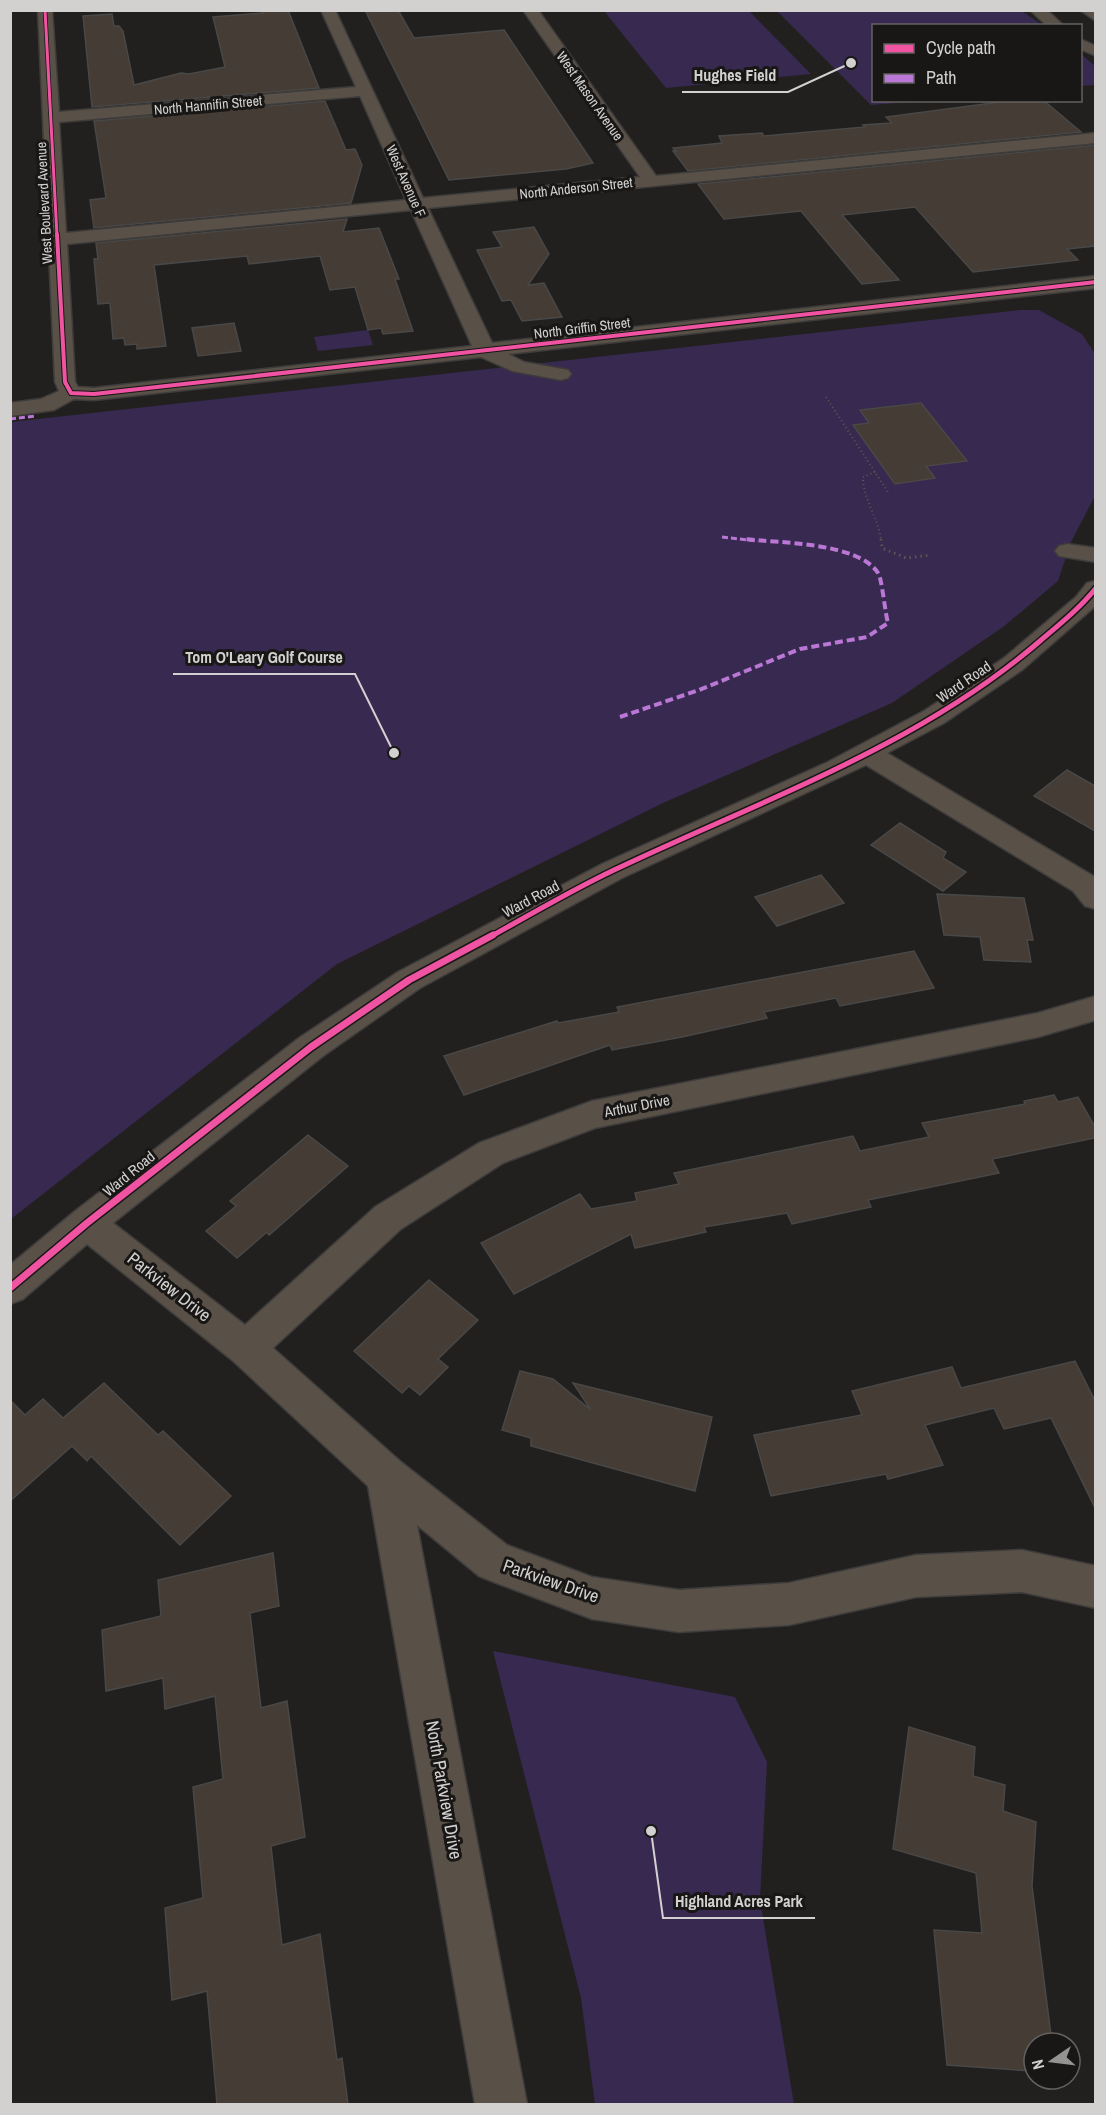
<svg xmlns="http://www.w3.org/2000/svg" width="1106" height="2115" viewBox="0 0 1106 2115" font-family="'Archivo Narrow',sans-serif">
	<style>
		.green { fill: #382950 }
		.building { fill: #443c35; stroke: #494847; stroke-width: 1.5 }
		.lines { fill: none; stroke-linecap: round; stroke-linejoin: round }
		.minor-casing { stroke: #3d3c3b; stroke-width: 3 }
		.path-far1 { stroke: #5c5650; stroke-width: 2; stroke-dasharray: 1 3; stroke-linecap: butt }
		.path { stroke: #5c5650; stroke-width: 3; stroke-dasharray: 1.5 4; stroke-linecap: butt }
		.minor { fill: #595048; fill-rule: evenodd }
		.quiet-far1 { stroke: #ba77d6; stroke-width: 3; stroke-dasharray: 6 3; stroke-linecap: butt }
		.quiet { stroke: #ba77d6; stroke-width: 4; stroke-dasharray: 8 4; stroke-linecap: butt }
		.cycleway-far3-casing { stroke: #191715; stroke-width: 4.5 }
		.cycleway-far2-casing { stroke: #191715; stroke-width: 6 }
		.cycleway-far1-casing { stroke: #191715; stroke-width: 8 }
		.cycleway-casing { stroke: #191715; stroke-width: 10 }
		.cycleway-far3 { stroke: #f153a3; stroke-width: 3 }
		.cycleway-far2 { stroke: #f153a3; stroke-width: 4 }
		.cycleway-far1 { stroke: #f153a3; stroke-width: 5 }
		.cycleway { stroke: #f153a3; stroke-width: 7 }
		.labels { text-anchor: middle; stroke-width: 6; stroke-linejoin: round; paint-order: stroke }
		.far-street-label { font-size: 14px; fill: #d2d1d0; stroke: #191715 }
		.street-label { font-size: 15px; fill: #d2d1d0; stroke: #191715 }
		.near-street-label { font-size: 18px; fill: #d2d1d0; stroke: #191715 }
		.leader { fill: none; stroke: #d2d1d0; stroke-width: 2 }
		.callout-dot { fill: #d2d1d0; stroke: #191715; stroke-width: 2 }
		.callout-label { font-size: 16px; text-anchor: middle; font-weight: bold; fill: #d2d1d0; stroke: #191715; stroke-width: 6; stroke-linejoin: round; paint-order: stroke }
	</style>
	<rect width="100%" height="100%" fill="#21201f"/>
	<!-- green -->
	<g class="green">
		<polygon points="604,11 749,11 811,74 666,88"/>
		<polygon points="777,11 1022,11 1042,25 874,26 874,100 925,101 871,105"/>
		<polygon points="1081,54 1095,66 1095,85 1081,86"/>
		<polygon points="1020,310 1039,310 1082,334 1095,354 1095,496 1071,542 1058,581 1003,627 892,703 663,803 337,964 11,1219 11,422"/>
		<polygon points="368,330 373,345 318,351 314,337"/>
		<polygon points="493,1651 735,1697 767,1762 760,1900 794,2104 595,2104 581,1998"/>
	</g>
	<!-- building -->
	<g class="building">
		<polygon points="262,10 288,10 319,88 92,107 83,16 112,14 114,26 119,26 123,31 134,85 181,73 189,74 225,67 213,17 263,13"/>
		<polygon points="365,10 398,10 414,38 504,30 593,163 566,169 449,180"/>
		<polygon points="1015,100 1043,100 1081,132 688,171 673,151 676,151 673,148 722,143 719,136 762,133 764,136 865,127 863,125 892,123 886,117"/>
		<polygon points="325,101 346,150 355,149 362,165 351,203 94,228 90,200 106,198 94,121"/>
		<polygon points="1095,145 1095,246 1067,249 1078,260 973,272 915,207 842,215 899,280 862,284 801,211 724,219 698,184"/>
		<polygon points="347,219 343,232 379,228 399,279 395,279 413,331 383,334 381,328 368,330 355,287 330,290 320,256 249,264 247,256 154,265 166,346 137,349 137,344 125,345 124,338 113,339 110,303 98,304 94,259 98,259 96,243"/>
		<polygon points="534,227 549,254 528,285 544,283 562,317 522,321 511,300 502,301 477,250 502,247 493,232"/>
		<polygon points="234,323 241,351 198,356 192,328"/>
		<polygon points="921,403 967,461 926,466 935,478 895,484 853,425 869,423 860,410"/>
		<polygon points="1067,770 1095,786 1095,831 1034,796"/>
		<polygon points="900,823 946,852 943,858 966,872 943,891 871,845"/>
		<polygon points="821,875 844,903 777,926 755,897"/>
		<polygon points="937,894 1024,898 1033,940 1027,940 1031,962 984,960 980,937 944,935"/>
		<polygon points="914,951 934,988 840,1006 836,998 764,1012 767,1018 682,1037 612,1050 610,1045 464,1095 444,1056 557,1021 558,1023 619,1012 617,1007"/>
		<polygon points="1054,1095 1058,1102 1078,1097 1095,1127 1095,1138 992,1159 999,1173 868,1200 871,1207 792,1224 787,1213 704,1227 706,1232 635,1248 631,1234 514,1294 481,1243 580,1194 591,1209 637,1201 635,1193 679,1184 674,1173 853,1136 860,1151 929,1137 922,1123 1025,1104 1024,1101"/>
		<polygon points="308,1135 348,1166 269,1235 267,1232 237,1258 206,1231 236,1206 230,1201"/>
		<polygon points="429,1280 478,1320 438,1359 448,1367 420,1395 409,1386 402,1393 354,1351"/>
		<polygon points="1075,1361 1095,1401 1095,1508 1051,1418 1004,1429 994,1408 925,1425 943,1465 888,1479 886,1474 771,1496 754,1435 862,1415 852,1391 952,1367 961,1388"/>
		<polygon points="520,1371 553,1379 591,1410 573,1383 712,1417 695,1491 531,1446 531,1438 502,1430"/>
		<polygon points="104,1383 158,1435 163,1431 231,1496 180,1545 91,1456 87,1461 72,1446 10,1501 10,1400 25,1415 43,1399 63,1418"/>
		<polygon points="273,1553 279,1606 250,1613 261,1708 287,1701 305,1837 271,1846 282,1945 320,1934 337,2060 342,2058 348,2104 217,2104 207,1991 172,2000 165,1908 203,1898 193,1787 223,1779 215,1696 165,1709 163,1678 106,1691 102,1630 161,1616 158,1580"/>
		<polygon points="909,1727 975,1747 973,1776 1005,1785 1003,1811 1036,1822 1032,1886 1052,2043 1028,2045 1031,2071 947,2065 934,1930 982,1933 976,1873 893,1849"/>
	</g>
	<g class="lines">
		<!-- minor casing -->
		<g class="minor-casing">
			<g id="minor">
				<path d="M 38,10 L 52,10 L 59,112 L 356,87 L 321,10 L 335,10 L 423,198 L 640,177 L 523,10 L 538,10 L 656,176 L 1096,133 L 1096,143 L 428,208 L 492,343 L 1096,276 L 1096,288 L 508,354 L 524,362 L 568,370 L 571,374 L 568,378 L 561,380 L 512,371 L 481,357 L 94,400 L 74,399 L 54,410 L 10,416 L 10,403 L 41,399 L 59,391 L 55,382 ZM 360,96 L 406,200 L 66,233 L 59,122 ZM 411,210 L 472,346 L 94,388 L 78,387 L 75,382 L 67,244 Z"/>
				<polygon points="1030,10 1047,10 1064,26 1047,26"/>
				<polygon points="1080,10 1096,10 1096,21"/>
				<polygon points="1080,39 1096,46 1096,56 1080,49"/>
				<polygon points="1067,544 1096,548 1096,562 1059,556 1055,551 1059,546"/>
				<polygon points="1096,581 1094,607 1022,670 944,723 887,753 1095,877 1096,909 1085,906 1073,891 866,765 622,878 420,988 323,1056 113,1223 245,1325 375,1207 479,1143 592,1101 1038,1013 1096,996 1096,1020 1038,1037 595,1128 503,1163 401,1229 273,1348 401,1462 507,1545 592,1577 679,1590 789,1583 916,1555 1022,1550 1096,1566 1096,1608 1022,1592 916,1597 789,1625 679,1632 592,1619 494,1582 479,1576 417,1525 527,2104 475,2104 368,1486 232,1360 87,1244 23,1299 10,1304 10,1265 74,1212 299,1038 398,972 602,864 828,762 924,711 1004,658 1076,597 1087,583"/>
			</g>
		</g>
		<!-- path-far1 -->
		<g class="path-far1">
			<polyline points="826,397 888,492"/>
			<path d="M 875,472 L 863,477 C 863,500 879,518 881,541"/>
		</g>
		<!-- path -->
		<polyline class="path" points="881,539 882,548 906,558 931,555"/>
		<!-- minor -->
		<use href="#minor" class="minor"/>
		<!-- quiet-far1 -->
		<g class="quiet-far1">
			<polyline points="10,419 36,416"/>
			<polyline points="722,537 758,541"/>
		</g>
		<!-- quiet -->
		<path class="quiet" d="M 620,717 L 699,690 L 800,649 L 867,637 L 888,623 C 885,613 882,578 878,573 C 858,542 778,543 744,539"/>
		<!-- cycleway-far3 casing -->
		<g class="cycleway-far3-casing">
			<polyline id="cycleway-far3" points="45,10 57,236"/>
		</g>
		<!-- cycleway-far2 casing -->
		<g class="cycleway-far2-casing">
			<polyline id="cycleway-far2" points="57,234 65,382 71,393 94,394 1096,282"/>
		</g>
		<!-- cycleway-far1 casing -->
		<g class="cycleway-far1-casing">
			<path id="cycleway-far1" d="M 490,937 C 531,914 572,890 614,870 C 759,801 917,747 1040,641 C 1060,624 1080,608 1096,588"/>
		</g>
		<!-- cycleway casing -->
		<g class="cycleway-casing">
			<polyline id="cycleway" points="10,1288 87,1223 311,1047 409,980 493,935"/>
		</g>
		<!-- cycleway-far3 -->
		<use href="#cycleway-far3" class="cycleway-far3"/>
		<!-- cycleway-far2 -->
		<use href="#cycleway-far2" class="cycleway-far2"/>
		<!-- cycleway-far1 -->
		<use href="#cycleway-far1" class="cycleway-far1"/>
		<!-- cycleway -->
		<use href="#cycleway" class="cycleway"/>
	</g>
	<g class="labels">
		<!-- far-street labels -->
		<g class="far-street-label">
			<text transform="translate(590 96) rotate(55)" y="5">West Mason Avenue</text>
			<text transform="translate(208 105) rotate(-5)" y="5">North Hannifin Street</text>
			<text transform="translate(406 181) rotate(66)" y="5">West Avenue F</text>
			<text transform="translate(576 188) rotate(-6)" y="5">North Anderson Street</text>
			<text transform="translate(44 203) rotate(-93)" y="5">West Boulevard Avenue</text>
			<text transform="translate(582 328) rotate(-7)" y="5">North Griffin Street</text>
		</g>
		<!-- street labels -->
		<g class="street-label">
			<text transform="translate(964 682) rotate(-34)" y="5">Ward Road</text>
			<text transform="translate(531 899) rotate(-28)" y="5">Ward Road</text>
			<text transform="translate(637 1106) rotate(-11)" y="5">Arthur Drive</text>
			<text transform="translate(129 1174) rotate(-39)" y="5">Ward Road</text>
		</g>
		<!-- near-street labels -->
		<g class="near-street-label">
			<text transform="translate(169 1287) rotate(38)" y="6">Parkview Drive</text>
			<text transform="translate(551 1581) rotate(19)" y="6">Parkview Drive</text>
			<text transform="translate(444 1790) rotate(80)" y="6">North Parkview Drive</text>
		</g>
	</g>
	<!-- callouts -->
	<path class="leader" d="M851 63L788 92H682M394 753L355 674H173M651 1831L663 1918H815"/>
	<g class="callout-dot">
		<circle cx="851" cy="63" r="6"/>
		<circle cx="394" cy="753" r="6"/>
		<circle cx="651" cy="1831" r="6"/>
	</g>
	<g class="callout-label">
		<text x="735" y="81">Hughes Field</text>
		<text x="264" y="663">Tom O'Leary Golf Course</text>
		<text x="739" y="1907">Highland Acres Park</text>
	</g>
	<!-- border -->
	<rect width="1106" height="2115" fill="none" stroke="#d2d1d0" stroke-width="24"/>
	<!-- legend -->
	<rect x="872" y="24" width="210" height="78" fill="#191715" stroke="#636160" stroke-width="1.5"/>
	<rect x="884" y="44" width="30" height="9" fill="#f153a3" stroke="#636160" stroke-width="1.5"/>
	<text x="926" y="54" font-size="18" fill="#d2d1d0">Cycle path</text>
	<rect x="884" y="74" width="30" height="9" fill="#ba77d6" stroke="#636160" stroke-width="1.5"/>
	<text x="926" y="84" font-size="18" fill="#d2d1d0">Path</text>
	<!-- north arrow -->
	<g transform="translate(1052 2061) rotate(256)"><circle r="28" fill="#191715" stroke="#636160" stroke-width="1.5"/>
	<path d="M0-4.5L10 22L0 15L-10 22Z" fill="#949392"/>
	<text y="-9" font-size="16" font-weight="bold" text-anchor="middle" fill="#d2d1d0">N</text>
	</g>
</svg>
